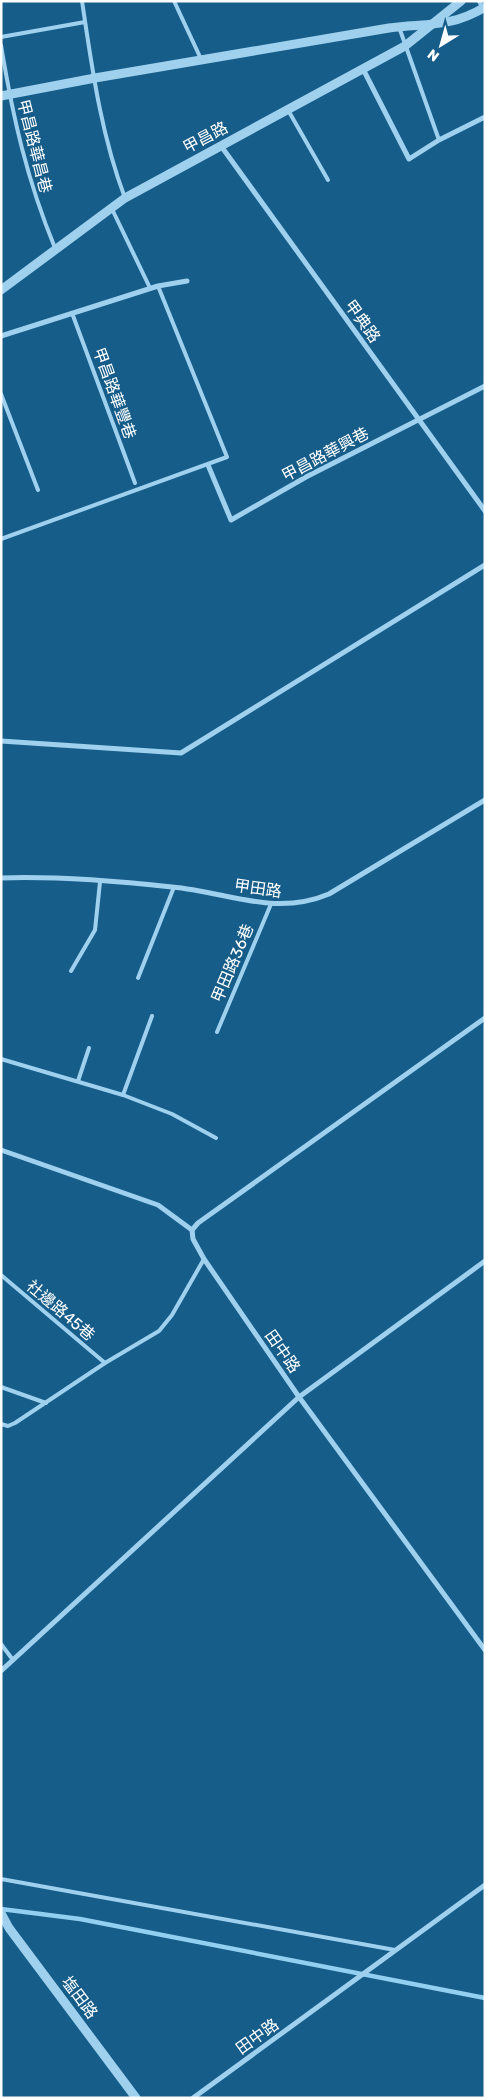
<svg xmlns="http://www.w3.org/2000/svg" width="486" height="2099" viewBox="0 0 486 2099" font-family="Rubik,'Noto Sans TC',sans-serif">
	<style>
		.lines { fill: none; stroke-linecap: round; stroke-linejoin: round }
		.stream { stroke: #92cff1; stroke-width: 4.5 }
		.service { stroke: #9fd1ef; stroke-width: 4 }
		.minor { stroke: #9fd1ef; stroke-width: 5 }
		.tertiary { stroke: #9fd1ef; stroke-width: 9 }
		.labels { text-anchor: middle; stroke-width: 4; stroke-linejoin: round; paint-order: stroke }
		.street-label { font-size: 16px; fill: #fff; stroke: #165d8a }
	</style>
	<rect width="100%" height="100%" fill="#165d8a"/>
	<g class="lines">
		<!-- stream -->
		<polyline class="stream" points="1,1909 80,1919 485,1998"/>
		<!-- service -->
		<g class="service">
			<path d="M 82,1 C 92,68 101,135 125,198"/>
			<polyline points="174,1 201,59"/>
			<polyline points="479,1 483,9"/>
			<polyline points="399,27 439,140"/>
			<polyline points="1,37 85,22"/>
			<path d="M 1,45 C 13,118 27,180 55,248"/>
			<polyline points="288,110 328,180"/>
			<polyline points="112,209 150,288"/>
			<polyline points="72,313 135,483"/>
			<polyline points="1,394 38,490"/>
			<polyline points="1,539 227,457 158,286"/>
			<polyline points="71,971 95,930 100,882"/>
			<polyline points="138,978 174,887"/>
			<polyline points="217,1032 271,904"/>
			<polyline points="1,1059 123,1095 172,1114 216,1138"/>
			<polyline points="78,1081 89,1048"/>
			<polyline points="123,1095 152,1016"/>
			<polyline points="1,1275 105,1363"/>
			<polyline points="1,1387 46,1403"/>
			<polyline points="1,1424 8,1426 15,1423 105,1363 159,1331 172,1315 204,1259"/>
			<polyline points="1,1644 13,1660"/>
			<polyline points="1,1879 395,1950"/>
		</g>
		<!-- minor -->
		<g class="minor">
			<polyline points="363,69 409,159 439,140 485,117"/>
			<polyline points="221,146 485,511"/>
			<polyline points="1,336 158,286 187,281"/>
			<polyline points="208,465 231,520 306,477 485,386"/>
			<polyline points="1,741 181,753 485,565"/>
			<path d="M 1,878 C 58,876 116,881 172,887 C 228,892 274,917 329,894 L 485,800"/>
			<polyline points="1,1150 158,1205 192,1230 193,1239 204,1259 299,1397 485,1650"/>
			<polyline points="192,1230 198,1223 485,1018"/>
			<polyline points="1,1671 299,1397 485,1261"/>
			<polyline points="193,2098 485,1885"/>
		</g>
		<!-- tertiary -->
		<g class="tertiary">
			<path d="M 1,96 L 95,78 L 389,28 C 426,23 450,28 485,7"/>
			<polyline points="1,290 125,198 405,46 461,1"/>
			<polyline points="1,1913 9,1928 136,2098"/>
		</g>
	</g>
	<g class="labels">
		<!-- street labels -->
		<g class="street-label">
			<text transform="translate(205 137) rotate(-28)" y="6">甲昌路</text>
			<text transform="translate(35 146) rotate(76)" y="6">甲昌路華昌巷</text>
			<text transform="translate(363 321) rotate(54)" y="6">甲典路</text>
			<text transform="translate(115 393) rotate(70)" y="6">甲昌路華豐巷</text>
			<text transform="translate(325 454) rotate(-28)" y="6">甲昌路華興巷</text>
			<text transform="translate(258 888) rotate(8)" y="6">甲田路</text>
			<text transform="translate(232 963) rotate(-67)" y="6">甲田路36巷</text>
			<text transform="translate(61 1310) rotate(40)" y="6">社邊路45巷</text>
			<text transform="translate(283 1351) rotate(55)" y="6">田中路</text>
			<text transform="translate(80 1997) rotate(53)" y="6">塩田路</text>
			<text transform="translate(257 2036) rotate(-36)" y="6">田中路</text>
		</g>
	</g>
	<!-- border -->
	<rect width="486" height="2099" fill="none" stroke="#ffffff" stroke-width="5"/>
	<!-- north arrow -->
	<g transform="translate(441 45) rotate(217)" stroke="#165d8a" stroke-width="4" paint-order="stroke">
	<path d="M0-4L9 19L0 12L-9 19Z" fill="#ffffff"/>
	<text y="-8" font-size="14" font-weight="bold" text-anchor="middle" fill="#ffffff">N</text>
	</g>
</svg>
